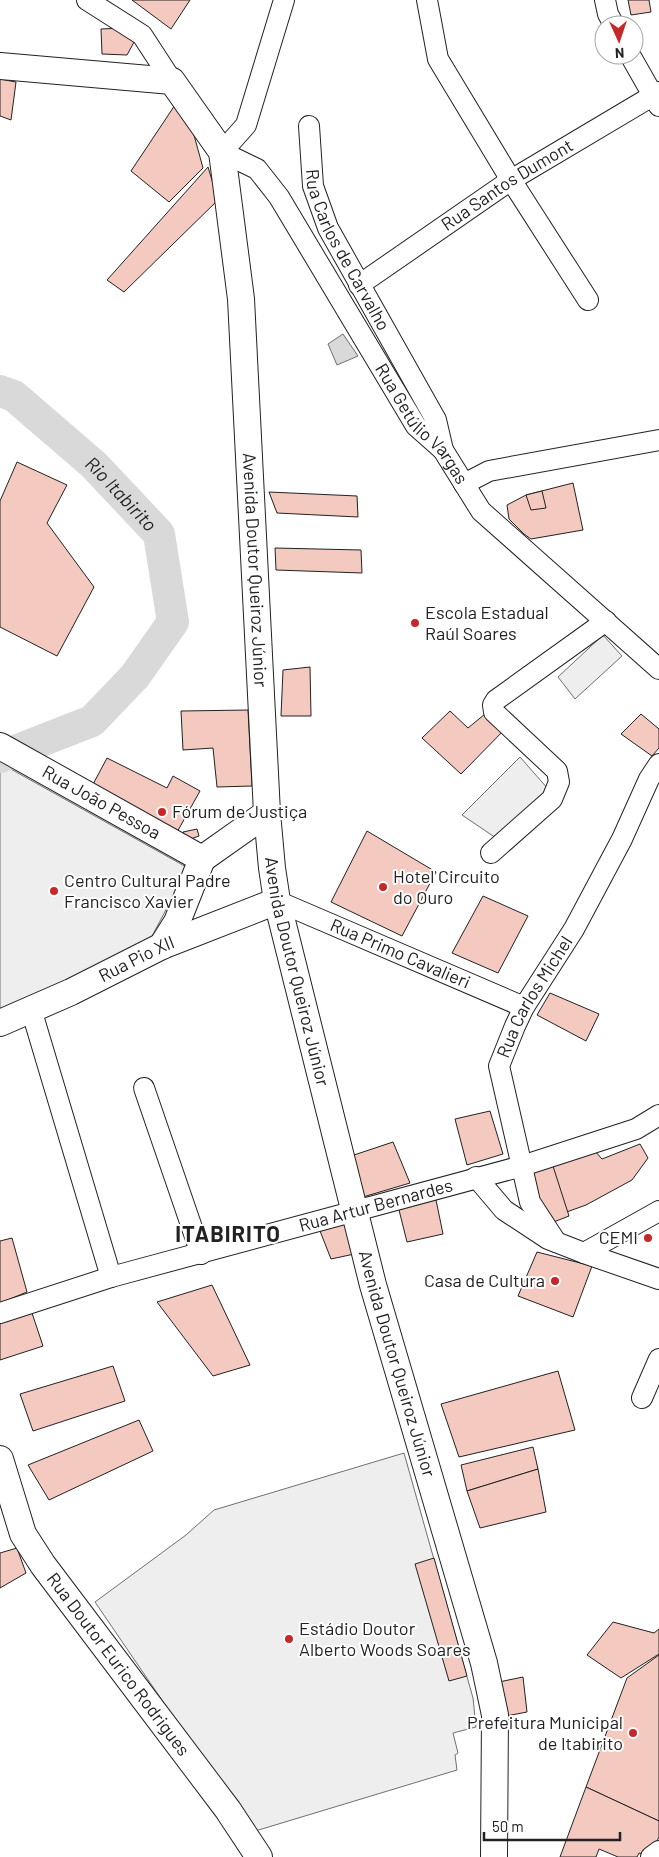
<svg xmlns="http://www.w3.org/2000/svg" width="659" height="1857" viewBox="0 0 659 1857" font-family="Barlow,sans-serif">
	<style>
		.green { fill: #eee; stroke: #6f6f6f }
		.water { fill: #d9d9d9; stroke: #6f6f6f }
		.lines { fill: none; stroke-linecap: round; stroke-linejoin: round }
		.river { stroke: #d9d9d9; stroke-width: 32 }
		.building { fill: #f3c9c0; stroke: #222 }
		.minor-casing { stroke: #222; stroke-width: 22 }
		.major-casing { stroke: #222; stroke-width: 28 }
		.minor { stroke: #fff; stroke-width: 20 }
		.major { stroke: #fff; stroke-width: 26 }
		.poi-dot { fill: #c62828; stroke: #fff; stroke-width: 2 }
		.labels { text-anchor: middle; stroke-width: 4; stroke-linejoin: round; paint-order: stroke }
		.street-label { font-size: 18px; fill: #222; stroke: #fff }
		.poi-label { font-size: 18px; fill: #222; stroke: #fff; text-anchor: start }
		.water-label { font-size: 19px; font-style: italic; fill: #222; stroke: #fff }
		.district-label { font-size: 22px; font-weight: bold; letter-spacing: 1px; fill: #222; stroke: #fff }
	</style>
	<rect width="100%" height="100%" fill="#fff"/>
	<!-- green -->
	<g class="green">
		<polygon points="603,635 622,656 575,699 558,677"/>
		<polygon points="520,757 549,790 496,838 462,815"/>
		<polygon points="9,768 188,868 150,940 0,1011 0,772"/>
		<polygon points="404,1453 473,1698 476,1727 453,1733 458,1753 455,1755 457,1770 252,1832 95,1602 186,1535 214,1510"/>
	</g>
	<!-- water -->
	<polygon class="water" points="343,334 358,356 337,365 328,344"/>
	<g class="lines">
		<!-- river -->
		<path class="river" id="s1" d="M 0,391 L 14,396 L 94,465 L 159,534 L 173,622 L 135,676 L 92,721 L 0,757"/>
	</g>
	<!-- building -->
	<g class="building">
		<polygon points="132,0 190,0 171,29"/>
		<polygon points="628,0 649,0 651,12 631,15"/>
		<polygon points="124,28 139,33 127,55 102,54 101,29"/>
		<polygon points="0,79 16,82 11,120 0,116"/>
		<polygon points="175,105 194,135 203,168 169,202 131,171"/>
		<polygon points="208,167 218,200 124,292 107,280"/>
		<polygon points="17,462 67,485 47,523 94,587 57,656 0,627 0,501"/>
		<polygon points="573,483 583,530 531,539 524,534 509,519 507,505 526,495"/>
		<polygon points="542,491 546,508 531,510 526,495"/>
		<polygon points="269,492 357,496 358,517 277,513"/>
		<polygon points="275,548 361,550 362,573 276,570"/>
		<polygon points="310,667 311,716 281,716 283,670"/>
		<polygon points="248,710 252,786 217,787 213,748 183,750 181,711"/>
		<polygon points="450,711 468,728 485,714 508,726 461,774 422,738"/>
		<polygon points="641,714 659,729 659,748 652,756 621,734"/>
		<polygon points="107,758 167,788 173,776 200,791 176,834 91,788"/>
		<polygon points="197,829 199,836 185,841 183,832"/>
		<polygon points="367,831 436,872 402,936 331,902"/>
		<polygon points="483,896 528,916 498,973 452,953"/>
		<polygon points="550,993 599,1014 586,1041 537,1015"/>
		<polygon points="490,1111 503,1154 467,1165 455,1119"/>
		<polygon points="393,1142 410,1183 363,1197 351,1156"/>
		<polygon points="640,1144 648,1158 632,1180 586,1205 550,1218 533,1173 594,1150 602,1159"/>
		<polygon points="552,1163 569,1216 551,1223 533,1199 529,1171"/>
		<polygon points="435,1195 443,1234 407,1242 398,1206"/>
		<polygon points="353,1221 359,1253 331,1259 320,1231"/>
		<polygon points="12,1238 27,1292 0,1303 0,1241"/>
		<polygon points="537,1252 592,1266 573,1317 518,1296"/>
		<polygon points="212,1285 250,1365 213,1376 157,1302"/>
		<polygon points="32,1313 43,1346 0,1360 0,1323"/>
		<polygon points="113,1366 125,1401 33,1431 20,1394"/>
		<polygon points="558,1371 575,1430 459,1457 441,1404"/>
		<polygon points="139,1420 153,1451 49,1500 28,1465"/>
		<polygon points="533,1447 538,1469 467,1491 461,1465"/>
		<polygon points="538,1469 546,1512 480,1528 467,1491"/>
		<polygon points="17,1548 26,1573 0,1588 0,1553"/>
		<polygon points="434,1558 467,1676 449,1681 415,1564"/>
		<polygon points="613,1622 654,1633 659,1629 659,1654 621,1678 587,1655"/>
		<polygon points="659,1655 659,1821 586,1787 627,1678"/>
		<polygon points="523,1677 527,1712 501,1717 494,1683"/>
		<polygon points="586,1787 659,1821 659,1837 649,1857 639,1853 637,1857 618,1857 599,1849 596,1857 560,1857"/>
	</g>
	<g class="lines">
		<!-- minor casing -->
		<g class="minor-casing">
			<g id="minor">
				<polyline points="87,0 142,35 172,81"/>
				<path id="s2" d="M 284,0 L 246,125 L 222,152 L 257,169 L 279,197 L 416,426 L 443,450 L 481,511 L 659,669"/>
				<polyline points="427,0 438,59 511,180 588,300"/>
				<polyline points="605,0 608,14 614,25"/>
				<polyline points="630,55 659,106"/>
				<path id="s3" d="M 309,126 L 313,186 L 328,228 L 436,420 L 443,450"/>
				<path id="s4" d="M 359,285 L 511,180 L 659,92"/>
				<polyline points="464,484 489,471 659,440"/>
				<polyline points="491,853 552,799 559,782 557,771 494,712 493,705 496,700 606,621"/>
				<path id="s5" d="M 277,901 L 524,1007"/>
				<polyline points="31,1009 111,1277"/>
				<polyline points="144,1088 201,1254"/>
				<polyline points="476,1177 504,1210 548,1239 584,1253 659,1211"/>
				<path id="s6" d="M 556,1242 L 530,1202 L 499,1066 L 515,1026 L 524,1007 L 574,929 L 622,839 L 649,779 L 659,764"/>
				<polyline points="584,1253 659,1279"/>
				<path id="s7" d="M 0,1313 L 111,1277 L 522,1166 L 636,1129 L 659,1115"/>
				<polyline points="642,1398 659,1359"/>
				<polyline points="651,1857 659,1851"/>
			</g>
		</g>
		<!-- major casing -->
		<g class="major-casing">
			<g id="major">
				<path id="s8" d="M 0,66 L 172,81 L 222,152 L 241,299 L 267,813 L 272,868 L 277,901 L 373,1285 L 484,1663 L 495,1715 L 494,1857"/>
				<path id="s9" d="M 0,746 L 202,859"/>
				<polyline points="202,859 267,813"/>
				<polyline points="162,946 177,922 202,859"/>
				<path id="s10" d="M 0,1023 L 71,992 L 162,946 L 277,901"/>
				<path id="s11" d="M 0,1459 L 23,1534 L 43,1565 L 228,1810 L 259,1857"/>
			</g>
		</g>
		<!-- minor -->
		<use href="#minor" class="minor"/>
		<!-- major -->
		<use href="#major" class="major"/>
	</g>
	<!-- markers -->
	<g class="poi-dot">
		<circle cx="415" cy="623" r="5"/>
		<circle cx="162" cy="812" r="5"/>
		<circle cx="383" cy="887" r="5"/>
		<circle cx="54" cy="891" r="5"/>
		<circle cx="648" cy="1238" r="5"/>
		<circle cx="555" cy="1281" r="5"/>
		<circle cx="289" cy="1639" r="5"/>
		<circle cx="633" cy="1733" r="5"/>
	</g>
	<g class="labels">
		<!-- street labels -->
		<g class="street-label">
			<text dy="6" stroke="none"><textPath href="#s4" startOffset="179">Rua Santos Dumont</textPath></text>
			<text dy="6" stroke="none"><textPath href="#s3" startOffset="132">Rua Carlos de Carvalho</textPath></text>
			<text dy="6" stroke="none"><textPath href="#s2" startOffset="510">Rua Getúlio Vargas</textPath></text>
			<text dy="6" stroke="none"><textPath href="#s8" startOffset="679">Avenida Doutor Queiroz Júnior</textPath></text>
			<text dy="6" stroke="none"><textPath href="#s9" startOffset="116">Rua João Pessoa</textPath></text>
			<text dy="6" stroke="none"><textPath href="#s5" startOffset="134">Rua Primo Cavalieri</textPath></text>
			<text dy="6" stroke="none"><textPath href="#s10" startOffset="151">Rua Pio XII</textPath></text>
			<text dy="6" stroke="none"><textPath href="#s8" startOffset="1084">Avenida Doutor Queiroz Júnior</textPath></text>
			<text dy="6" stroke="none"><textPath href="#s6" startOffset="265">Rua Carlos Michel</textPath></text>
			<text dy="6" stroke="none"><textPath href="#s7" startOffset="391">Rua Artur Bernardes</textPath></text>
			<text dy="6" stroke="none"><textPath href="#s8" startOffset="1489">Avenida Doutor Queiroz Júnior</textPath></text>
			<text dy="6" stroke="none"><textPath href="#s11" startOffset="240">Rua Doutor Eurico Rodrigues</textPath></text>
		</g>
		<!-- poi labels -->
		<g class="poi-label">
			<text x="425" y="619">Escola Estadual<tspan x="425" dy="21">Raúl Soares</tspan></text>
			<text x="172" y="818">Fórum de Justiça</text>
			<text x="393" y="883">Hotel Circuito<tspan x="393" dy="21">do Ouro</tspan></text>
			<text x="64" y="887">Centro Cultural Padre<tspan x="64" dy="21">Francisco Xavier</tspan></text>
			<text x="638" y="1244" text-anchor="end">CEMI</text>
			<text x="545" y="1287" text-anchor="end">Casa de Cultura</text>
			<text x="299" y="1635">Estádio Doutor<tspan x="299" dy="21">Alberto Woods Soares</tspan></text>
			<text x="623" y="1729" text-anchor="end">Prefeitura Municipal<tspan x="623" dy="21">de Itabirito</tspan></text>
		</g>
		<!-- water labels -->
		<g class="water-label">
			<text dy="7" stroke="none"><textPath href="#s1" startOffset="160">Rio Itabirito</textPath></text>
		</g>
		<!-- district labels -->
		<g class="district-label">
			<text x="228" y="1242">ITABIRITO</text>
		</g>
	</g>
	<!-- north arrow -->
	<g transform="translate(619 40) rotate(177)"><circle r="24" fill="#ffffff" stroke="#a7a7a7"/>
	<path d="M0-4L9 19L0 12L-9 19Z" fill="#c62828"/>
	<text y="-8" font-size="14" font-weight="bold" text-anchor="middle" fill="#222222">N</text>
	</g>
	<!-- scale -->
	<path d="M484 1832v8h136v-8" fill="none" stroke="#222222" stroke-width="2.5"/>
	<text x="492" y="1832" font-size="15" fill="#222222" stroke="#ffffff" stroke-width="4" paint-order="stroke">50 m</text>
</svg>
